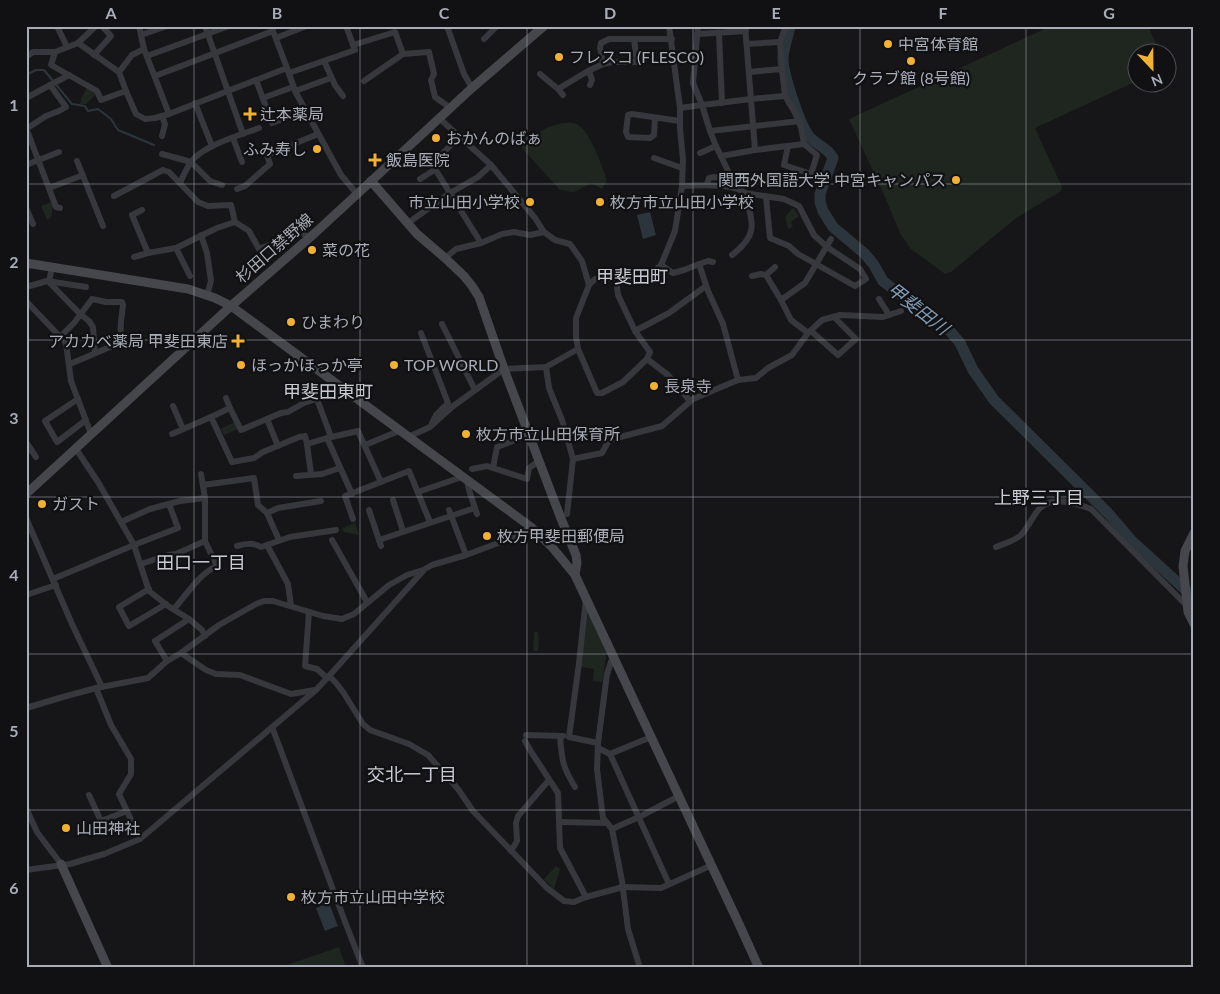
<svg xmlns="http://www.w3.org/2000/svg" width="1220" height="994" viewBox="0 0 1220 994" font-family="Lato,'Noto Sans JP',sans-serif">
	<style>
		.green { fill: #1e261f }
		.water { fill: #2c353c }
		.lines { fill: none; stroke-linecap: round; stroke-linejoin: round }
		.stream { stroke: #2c353c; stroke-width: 2 }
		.river { stroke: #2c353c; stroke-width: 11 }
		.street { stroke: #37383d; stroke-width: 6 }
		.secondary { stroke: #45474d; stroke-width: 9 }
		.grid { fill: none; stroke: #a8adb8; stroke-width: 1; stroke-opacity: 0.55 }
		.poi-dot { fill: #f2b134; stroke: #111113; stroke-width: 2 }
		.labels { text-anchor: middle; stroke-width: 4.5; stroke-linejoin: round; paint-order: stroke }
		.poi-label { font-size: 16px; fill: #a8adb8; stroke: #111113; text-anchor: start }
		.street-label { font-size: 16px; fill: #a8adb8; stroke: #111113 }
		.neighbourhood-label { font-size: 18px; fill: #c9ccd4; stroke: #111113 }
		.water-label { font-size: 18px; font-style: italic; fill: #7f9bb3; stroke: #111113 }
		.neatline { fill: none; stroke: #a8adb8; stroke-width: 2 }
		.grid-label { font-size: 16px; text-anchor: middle; font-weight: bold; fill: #a8adb8 }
	</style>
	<rect width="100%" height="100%" fill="#161618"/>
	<!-- green -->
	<g class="green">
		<polygon points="1051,26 1148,26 1160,52 1138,52 1137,81 1035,128 1062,187 1061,191 1016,218 951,272 945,274 911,249 900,233 885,197 849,119"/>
		<polygon points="87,87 96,94 86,104 80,104 82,97"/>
		<path d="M 562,123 C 567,123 574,122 578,125 C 590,131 603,168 607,181 L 602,189 L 592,183 L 574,192 L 560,190 L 521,147 L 546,128 Z"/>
		<polygon points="51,202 53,206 51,218 47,220 41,206"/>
		<polygon points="793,208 799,216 791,222 793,227 788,229 785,217"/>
		<polygon points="235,422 238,429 224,435 220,429"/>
		<polygon points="355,523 359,535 344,532 342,528"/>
		<polygon points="588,611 607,652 602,682 593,681 594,669 581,667"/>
		<polygon points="534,632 538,632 539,643 538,651 533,651"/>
		<polygon points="556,866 560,869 554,889 544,879"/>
		<polygon points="339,947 346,968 278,968"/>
	</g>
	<!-- water -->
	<g class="water">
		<polygon points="650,212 656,235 643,239 637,215"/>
		<polygon points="329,903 338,926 325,931 316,908"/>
	</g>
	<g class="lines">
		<!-- stream -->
		<polyline class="stream" points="26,75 36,70 44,70 72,104 85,106 88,111 98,109 111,119 118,130 154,145"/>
		<!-- river -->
		<path class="river" d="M 790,26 C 788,36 784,47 783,57 C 782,72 799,121 808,135 C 814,144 828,147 833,158 L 820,194 L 820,202 L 823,211 L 833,227 L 865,254 L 874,265 L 883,281 L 897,292 L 950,331 L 960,343 L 973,370 L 994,400 L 1108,513 L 1132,541 L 1188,592 L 1194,598"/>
		<!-- street -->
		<g class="street">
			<polyline points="57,26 67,47"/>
			<polyline points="139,26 144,49 169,114"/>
			<polyline points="205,26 243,134"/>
			<polyline points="271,26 287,68 295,91 341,175 357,194"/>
			<polyline points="447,26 464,74 472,88"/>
			<polyline points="719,33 722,103"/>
			<polyline points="697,34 746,31"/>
			<polyline points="141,35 167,26"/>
			<polyline points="276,38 306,26"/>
			<polyline points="484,39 497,26"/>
			<polyline points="78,43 119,72"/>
			<polyline points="747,44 780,42"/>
			<polyline points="353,45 395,32 403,54"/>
			<polyline points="144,49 132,55 119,72 126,91 136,114 145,119 155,118 169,114 287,68"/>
			<polyline points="55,52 51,65 97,91 101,100 126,91"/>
			<polyline points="94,55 111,36 102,26"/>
			<polyline points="147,56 229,26"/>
			<polyline points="26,57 33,52 55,52 78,43 96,26"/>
			<polyline points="324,61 335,85 343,96"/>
			<polyline points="603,64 612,62 637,62 634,39"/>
			<polyline points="589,71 592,80 590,85"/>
			<polyline points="749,72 782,69"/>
			<polyline points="289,73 355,50 346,26"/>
			<polyline points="540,74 558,89 588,71 603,64 600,48 601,43 609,39 672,39"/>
			<polyline points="155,76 273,31"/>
			<polyline points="256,80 272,123 306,110"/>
			<polyline points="364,81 403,54 429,52 434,74 431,80 435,97 449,107 450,109"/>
			<polyline points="558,89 563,95"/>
			<polyline points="295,91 331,78"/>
			<polyline points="26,98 69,75"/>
			<polyline points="263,98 293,87"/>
			<polyline points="195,103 212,146"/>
			<polyline points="680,108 702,105 693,83 698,26"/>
			<polyline points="655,118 654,135 650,138 628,137 626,132 628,115 632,114 680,121"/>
			<polyline points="440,119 491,165 535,218 544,232 555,240 570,244 582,261 589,285"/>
			<polyline points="26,129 46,116 59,111 66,107 50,85"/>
			<polyline points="710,131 800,121"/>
			<polyline points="28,133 56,207 60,208"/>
			<polyline points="162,136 165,124 162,116"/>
			<polyline points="459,137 432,164 481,243"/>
			<polyline points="233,138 242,162"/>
			<polyline points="788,146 784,165 811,174 817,155 804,144"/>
			<polyline points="755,150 804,144 800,121 785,96 782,69 780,42 786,26"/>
			<polyline points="700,153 716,146"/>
			<polyline points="162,154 191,162 210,181 222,185"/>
			<polyline points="721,156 755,150 751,99 785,96"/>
			<polyline points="654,158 682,168"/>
			<polyline points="77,161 103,226"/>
			<polyline points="26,165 59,152"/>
			<polyline points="420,179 436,169"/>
			<path d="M 180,183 C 183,176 187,168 191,162 C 202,146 240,135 259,128"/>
			<polyline points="707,184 709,178 714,177 730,179 731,177 716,146 710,131 702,105 751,99 745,26"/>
			<path d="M 682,186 C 697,185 734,183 745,193 L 784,199 L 799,206 L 814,235 L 827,247 L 860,269 L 866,279 L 855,286 L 798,254 L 789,246 L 770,238 L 766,197"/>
			<polyline points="49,188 83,175"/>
			<polyline points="237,189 245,186 270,164 267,155 318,134"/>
			<polyline points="114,196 163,170 169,172 198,202 208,206 231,205 235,222"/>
			<polyline points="26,208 33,224"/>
			<polyline points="142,210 132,215 148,253 176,248 217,228 235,222 249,231 259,249 301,232 309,238"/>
			<polyline points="408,223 450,193 478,177 491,165"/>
			<polyline points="201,235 207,253 211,281 207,295"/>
			<polyline points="176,248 190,276"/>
			<path d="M 732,255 C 760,234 752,222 745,193"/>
			<polyline points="134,257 148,253"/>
			<polyline points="445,258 456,249 481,243 502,234 514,232 530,235 544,232"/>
			<polyline points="699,264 708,261 713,262"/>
			<polyline points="52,267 49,282 80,314 89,321 93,327 95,353"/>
			<polyline points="766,275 775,267"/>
			<polyline points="752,276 761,274 766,275 781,300"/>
			<polyline points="616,279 618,295 635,331 650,352 647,359 623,382 602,393 597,393 578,349 576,337 576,318 589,285 595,279 634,279 650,275 661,265 675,231 682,186 683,160 680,128 680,108 669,26"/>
			<polyline points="26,287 47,281 86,287"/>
			<polyline points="879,299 889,315"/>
			<polyline points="26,301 66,343 71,381 91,434"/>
			<polyline points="442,324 475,390"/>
			<polyline points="635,331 669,313 706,286"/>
			<polyline points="811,331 838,355 856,339 834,317"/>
			<polyline points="421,333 448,403 436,415 432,423"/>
			<polyline points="808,333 822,320 840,315 883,317 901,311"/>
			<polyline points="60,337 74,323 92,299 106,302 122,302 123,305 121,321 120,343 117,344 70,364"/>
			<polyline points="647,359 668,375 690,401"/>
			<polyline points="546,367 549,388 562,420 573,459 567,514"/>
			<polyline points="738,380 756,378 768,368 792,355 808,333 791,320 781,300 805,283 831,239"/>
			<polyline points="226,398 230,408"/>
			<polyline points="78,399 45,421 57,442 86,420"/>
			<polyline points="317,399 331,437"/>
			<polyline points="173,406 183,429"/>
			<polyline points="267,419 278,446"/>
			<polyline points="172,434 211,417"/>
			<polyline points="529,435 497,447 493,468 527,479 529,468 539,461"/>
			<polyline points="408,437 430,427 452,407 504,369 546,367 578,349"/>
			<polyline points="327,438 307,444 305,436 299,437 263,452 254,458 232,462 211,417 230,408 241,430 281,413 288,412 304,403 319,398 339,385"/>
			<polyline points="26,442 36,457"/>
			<polyline points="307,444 311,474"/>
			<polyline points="365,445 399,431"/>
			<polyline points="76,449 98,482 134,545 149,591 168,606 189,619 202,630 205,636"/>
			<polyline points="573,459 602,453 609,440 662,426 693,399 738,380 723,324 708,291 699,264 684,270 673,273 661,265"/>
			<polyline points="472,469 487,466 493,468"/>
			<polyline points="296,476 322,474 340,468"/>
			<polyline points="467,480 469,490 477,514"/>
			<polyline points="203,485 254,478 258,505 267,513 279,540"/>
			<polyline points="418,492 462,477"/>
			<polyline points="352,494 327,438 358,431 381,482"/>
			<polyline points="393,500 403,531"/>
			<polyline points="369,510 381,546"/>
			<polyline points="449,510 466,555"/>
			<polyline points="267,513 278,508 321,501"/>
			<polyline points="26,518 72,624 102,687"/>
			<polyline points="353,519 345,496 409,471 430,522"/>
			<polyline points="121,522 150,509 180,501 205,498"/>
			<polyline points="332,540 367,602"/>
			<polyline points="379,540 475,508"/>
			<path d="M 237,546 C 245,544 253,542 261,547 L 267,545"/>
			<path d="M 996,547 C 1003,544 1016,540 1021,535 C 1028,528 1032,517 1039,509 C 1052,495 1076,503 1091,509 L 1194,613"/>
			<polyline points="141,564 168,555 176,554 205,541 205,498 201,474"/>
			<polyline points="53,579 134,545 178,528 169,504"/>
			<polyline points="149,589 119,607 129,626 166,604"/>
			<polyline points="26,595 56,585"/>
			<polyline points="586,599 579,663 569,737 598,743"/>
			<polyline points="291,606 288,584 267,545 290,537 336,530"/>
			<path d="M 174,609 C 187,594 199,574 217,566 L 205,541"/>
			<polyline points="309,612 305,666 317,669 327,678"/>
			<polyline points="181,653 206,670 216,674 240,675 291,694 315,690"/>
			<polyline points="613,656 607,674 598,743 597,769 603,818 612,829 622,881 628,929 640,968"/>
			<polyline points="167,661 155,641 189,619"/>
			<polyline points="329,676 336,683 343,692 363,724 370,730 409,744 428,755 458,789 473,811 547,888 564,901 574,902 586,897 623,887 661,888 712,865"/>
			<polyline points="96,688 111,725 131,759 131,774 119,794 140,839"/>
			<polyline points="26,708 63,697 96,688 148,678 167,661 181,653 219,625 256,604 264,601 273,601 323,616 342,619 354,614 389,585 407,575 423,570 432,565 466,555 517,536 531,527"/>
			<polyline points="272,727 344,919 363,968"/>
			<polyline points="526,735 563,736"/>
			<path d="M 560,736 C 562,760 562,766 575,787"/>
			<polyline points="525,741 530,750 558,793 560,848 586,897"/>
			<polyline points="598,748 610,754 669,884"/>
			<polyline points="610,754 651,737"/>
			<polyline points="89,795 101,821 127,811"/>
			<polyline points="26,808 37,832 61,864"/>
			<polyline points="560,822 607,823"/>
			<polyline points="612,829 639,817 679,796"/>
			<polyline points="511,851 517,841 516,823 518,816 549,780"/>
			<polyline points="26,870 70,864 104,854 140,839 316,690 329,676 423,571"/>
		</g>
		<!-- secondary -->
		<g class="secondary">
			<polyline points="371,181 417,234 445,258 464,276 472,286 479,297 504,369 560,516 576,555 577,563 575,575"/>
			<polyline points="26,263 188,289 215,298 231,306 531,527 552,547 575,575 739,924 759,968"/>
			<polyline points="26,494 231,306 315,233 472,88 544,26"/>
			<polyline points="1194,533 1185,551 1183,566 1188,612 1194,624"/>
			<polyline points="61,864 108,968"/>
		</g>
	</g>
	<!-- grid -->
	<path class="grid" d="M 194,26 L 194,968M 360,26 L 360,968M 527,26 L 527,968M 693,26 L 693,968M 860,26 L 860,968M 1026,26 L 1026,968M 26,184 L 1194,184M 26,340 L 1194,340M 26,497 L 1194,497M 26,654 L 1194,654M 26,810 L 1194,810"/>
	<!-- markers -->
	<g class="poi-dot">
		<circle cx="888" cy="44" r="5"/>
		<circle cx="559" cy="57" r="5"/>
		<circle cx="911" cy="61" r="5"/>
		<path d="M247.5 106.5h5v5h5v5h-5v5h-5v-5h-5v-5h5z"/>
		<circle cx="436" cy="138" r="5"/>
		<circle cx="317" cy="149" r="5"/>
		<path d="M372.5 152.5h5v5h5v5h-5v5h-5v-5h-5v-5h5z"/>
		<circle cx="956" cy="180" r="5"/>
		<circle cx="530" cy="202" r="5"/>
		<circle cx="600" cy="202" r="5"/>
		<circle cx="312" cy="250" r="5"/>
		<circle cx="291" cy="322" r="5"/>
		<path d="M235.5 333.5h5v5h5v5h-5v5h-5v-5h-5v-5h5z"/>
		<circle cx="241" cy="365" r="5"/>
		<circle cx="394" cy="365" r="5"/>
		<circle cx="654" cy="386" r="5"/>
		<circle cx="466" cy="434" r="5"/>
		<circle cx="42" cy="504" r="5"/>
		<circle cx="487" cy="536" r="5"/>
		<circle cx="66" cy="828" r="5"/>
		<circle cx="291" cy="897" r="5"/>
	</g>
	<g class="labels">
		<!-- poi labels -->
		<g class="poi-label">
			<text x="898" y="50">中宮体育館</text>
			<text x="569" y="63">フレスコ (FLESCO)</text>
			<text x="911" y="84" text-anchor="middle">クラブ館 (8号館)</text>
			<text x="260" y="120">辻本薬局</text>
			<text x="446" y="144">おかんのばぁ</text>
			<text x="307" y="155" text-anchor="end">ふみ寿し</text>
			<text x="386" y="166">飯島医院</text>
			<text x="946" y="186" text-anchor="end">関西外国語大学 中宮キャンパス</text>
			<text x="520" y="208" text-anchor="end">市立山田小学校</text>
			<text x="610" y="208">枚方市立山田小学校</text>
			<text x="322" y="256">菜の花</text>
			<text x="301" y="328">ひまわり</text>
			<text x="228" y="347" text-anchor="end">アカカベ薬局 甲斐田東店</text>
			<text x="251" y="371">ほっかほっか亭</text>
			<text x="404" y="371">TOP WORLD</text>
			<text x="664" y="392">長泉寺</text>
			<text x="476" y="440">枚方市立山田保育所</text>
			<text x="52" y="510">ガスト</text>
			<text x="497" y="542">枚方甲斐田郵便局</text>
			<text x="76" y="834">山田神社</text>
			<text x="301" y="903">枚方市立山田中学校</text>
		</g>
		<!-- street labels -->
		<g class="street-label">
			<text transform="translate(274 248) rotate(-41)" y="6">杉田口禁野線</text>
		</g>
		<!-- neighbourhood labels -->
		<g class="neighbourhood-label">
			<text x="632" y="283">甲斐田町</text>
			<text x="328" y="398">甲斐田東町</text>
			<text x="1039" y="504">上野三丁目</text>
			<text x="201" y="569">田口一丁目</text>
			<text x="412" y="781">交北一丁目</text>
		</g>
		<!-- water labels -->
		<g class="water-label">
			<text transform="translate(918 309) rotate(38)" y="6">甲斐田川</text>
		</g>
	</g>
	<!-- border -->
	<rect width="1220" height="994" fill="none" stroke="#111113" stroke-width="55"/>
	<!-- north arrow -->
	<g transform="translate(1152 68) rotate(158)"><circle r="24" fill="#111113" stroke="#4d4f55"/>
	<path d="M0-4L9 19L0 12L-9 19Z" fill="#f2b134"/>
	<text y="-8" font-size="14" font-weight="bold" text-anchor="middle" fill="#a8adb8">N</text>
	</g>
	<rect x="28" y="28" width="1164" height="938" class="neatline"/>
	<g class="grid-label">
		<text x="111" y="19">A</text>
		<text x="277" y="19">B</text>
		<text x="444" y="19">C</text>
		<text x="610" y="19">D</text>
		<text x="776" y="19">E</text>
		<text x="943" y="19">F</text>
		<text x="1109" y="19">G</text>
		<text x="14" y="111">1</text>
		<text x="14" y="268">2</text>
		<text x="14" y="424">3</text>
		<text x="14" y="581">4</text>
		<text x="14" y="737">5</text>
		<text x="14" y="894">6</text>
	</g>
</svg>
